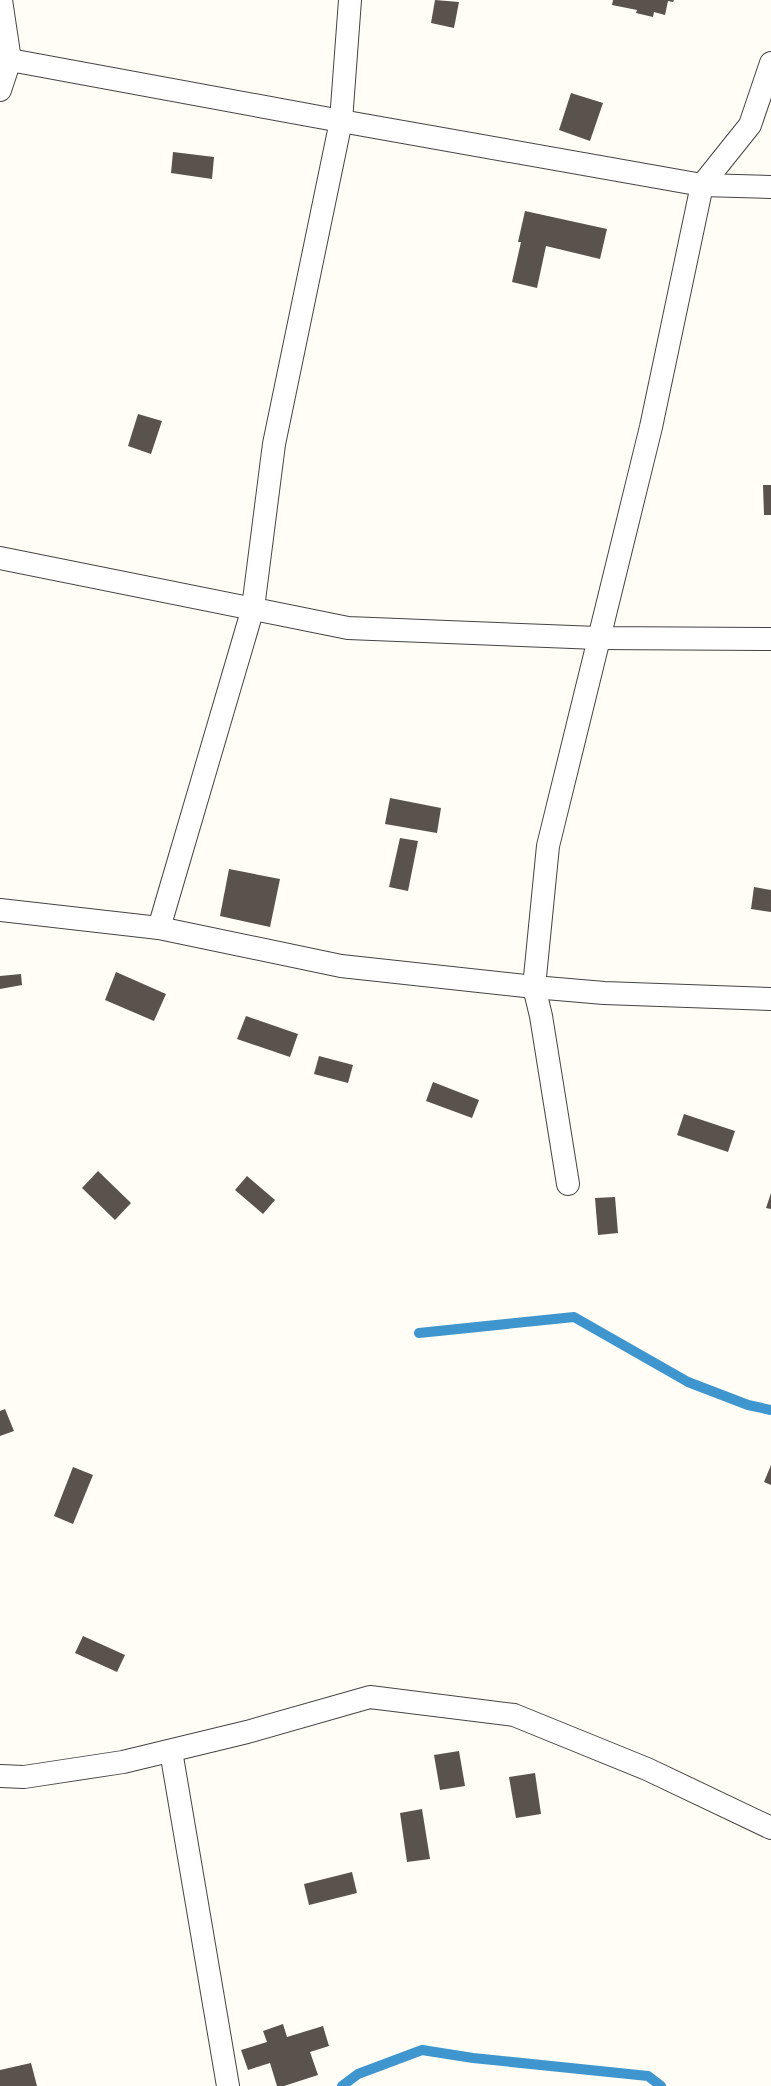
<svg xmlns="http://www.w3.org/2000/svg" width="771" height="2086" viewBox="0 0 771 2086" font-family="Merriweather,serif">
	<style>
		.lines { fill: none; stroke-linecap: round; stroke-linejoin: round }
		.stream { stroke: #3f96cf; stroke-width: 10 }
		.building { fill: #5a524d }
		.minor-casing { stroke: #444; stroke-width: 24 }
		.minor { stroke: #fff; stroke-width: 22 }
	</style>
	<rect width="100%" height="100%" fill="#fffdf5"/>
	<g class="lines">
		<!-- stream -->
		<g class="stream">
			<polyline points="419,1333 574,1317 688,1382 748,1405 771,1410"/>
			<polyline points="342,2086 358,2074 422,2050 473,2058 648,2076 661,2086"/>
		</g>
	</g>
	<!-- building -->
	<g class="building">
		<polygon points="435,0 459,2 454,28 431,23"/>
		<polygon points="613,0 674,0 673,2 668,1 665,15 654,12 653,17 636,13 637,10 612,5"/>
		<polygon points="571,93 603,103 590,141 559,130"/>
		<polygon points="173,152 214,157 212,179 171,173"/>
		<polygon points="525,211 607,229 600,259 546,246 537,288 512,282 521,242 518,242"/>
		<polygon points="138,414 162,421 151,454 128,446"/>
		<polygon points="763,485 771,485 771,515 764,515"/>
		<polygon points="390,798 441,808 437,833 385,824"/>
		<polygon points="400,838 418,841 408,891 389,887"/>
		<polygon points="229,869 280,879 270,927 220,916"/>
		<polygon points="754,887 771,890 771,912 751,909"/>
		<polygon points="116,972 166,994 154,1021 105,1000"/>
		<polygon points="21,974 22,985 0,989 0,976"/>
		<polygon points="246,1016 298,1034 290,1057 237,1039"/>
		<polygon points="319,1056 353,1065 348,1083 314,1074"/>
		<polygon points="433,1082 479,1100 472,1118 426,1101"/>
		<polygon points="684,1114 735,1131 728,1152 677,1135"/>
		<polygon points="98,1171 131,1203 115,1220 82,1188"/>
		<polygon points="247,1176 275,1200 263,1214 235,1190"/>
		<polygon points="771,1193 771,1209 766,1208"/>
		<polygon points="615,1197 618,1233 598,1235 595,1198"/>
		<polygon points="5,1409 14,1431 0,1436 0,1411"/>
		<polygon points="771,1465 771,1485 764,1482"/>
		<polygon points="73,1467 93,1475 73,1524 54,1516"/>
		<polygon points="83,1636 125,1655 117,1672 75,1653"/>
		<polygon points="459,1751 465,1786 440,1790 434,1755"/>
		<polygon points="535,1773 541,1814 516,1818 509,1777"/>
		<polygon points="422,1809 430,1859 407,1862 400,1813"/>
		<polygon points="352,1872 357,1893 309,1905 304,1884"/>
		<polygon points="283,2024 287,2037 323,2026 329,2046 310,2052 318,2075 284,2086 277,2086 270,2063 248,2070 241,2050 267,2042 263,2031"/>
		<polygon points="31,2063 37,2086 0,2086 0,2070"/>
	</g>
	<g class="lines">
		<!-- minor casing -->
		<g class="minor-casing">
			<g id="minor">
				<polyline points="10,60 341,121 702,185 771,187"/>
				<polyline points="0,90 10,60 1,0"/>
				<polyline points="0,558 348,628 598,638 771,639"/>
				<polyline points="0,910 159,928 341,966 534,987 604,993 771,999"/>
				<polyline points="159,928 253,608 274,444 341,121 350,0"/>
				<polyline points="568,1184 541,1016 534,987 548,846 651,427 702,185 750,125 771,63"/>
				<polyline points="171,1751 228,2086"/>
				<polyline points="0,1776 24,1777 123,1762 247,1732 370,1697 514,1715 647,1769 771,1828"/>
			</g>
		</g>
		<!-- minor -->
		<use href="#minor" class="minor"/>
	</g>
</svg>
